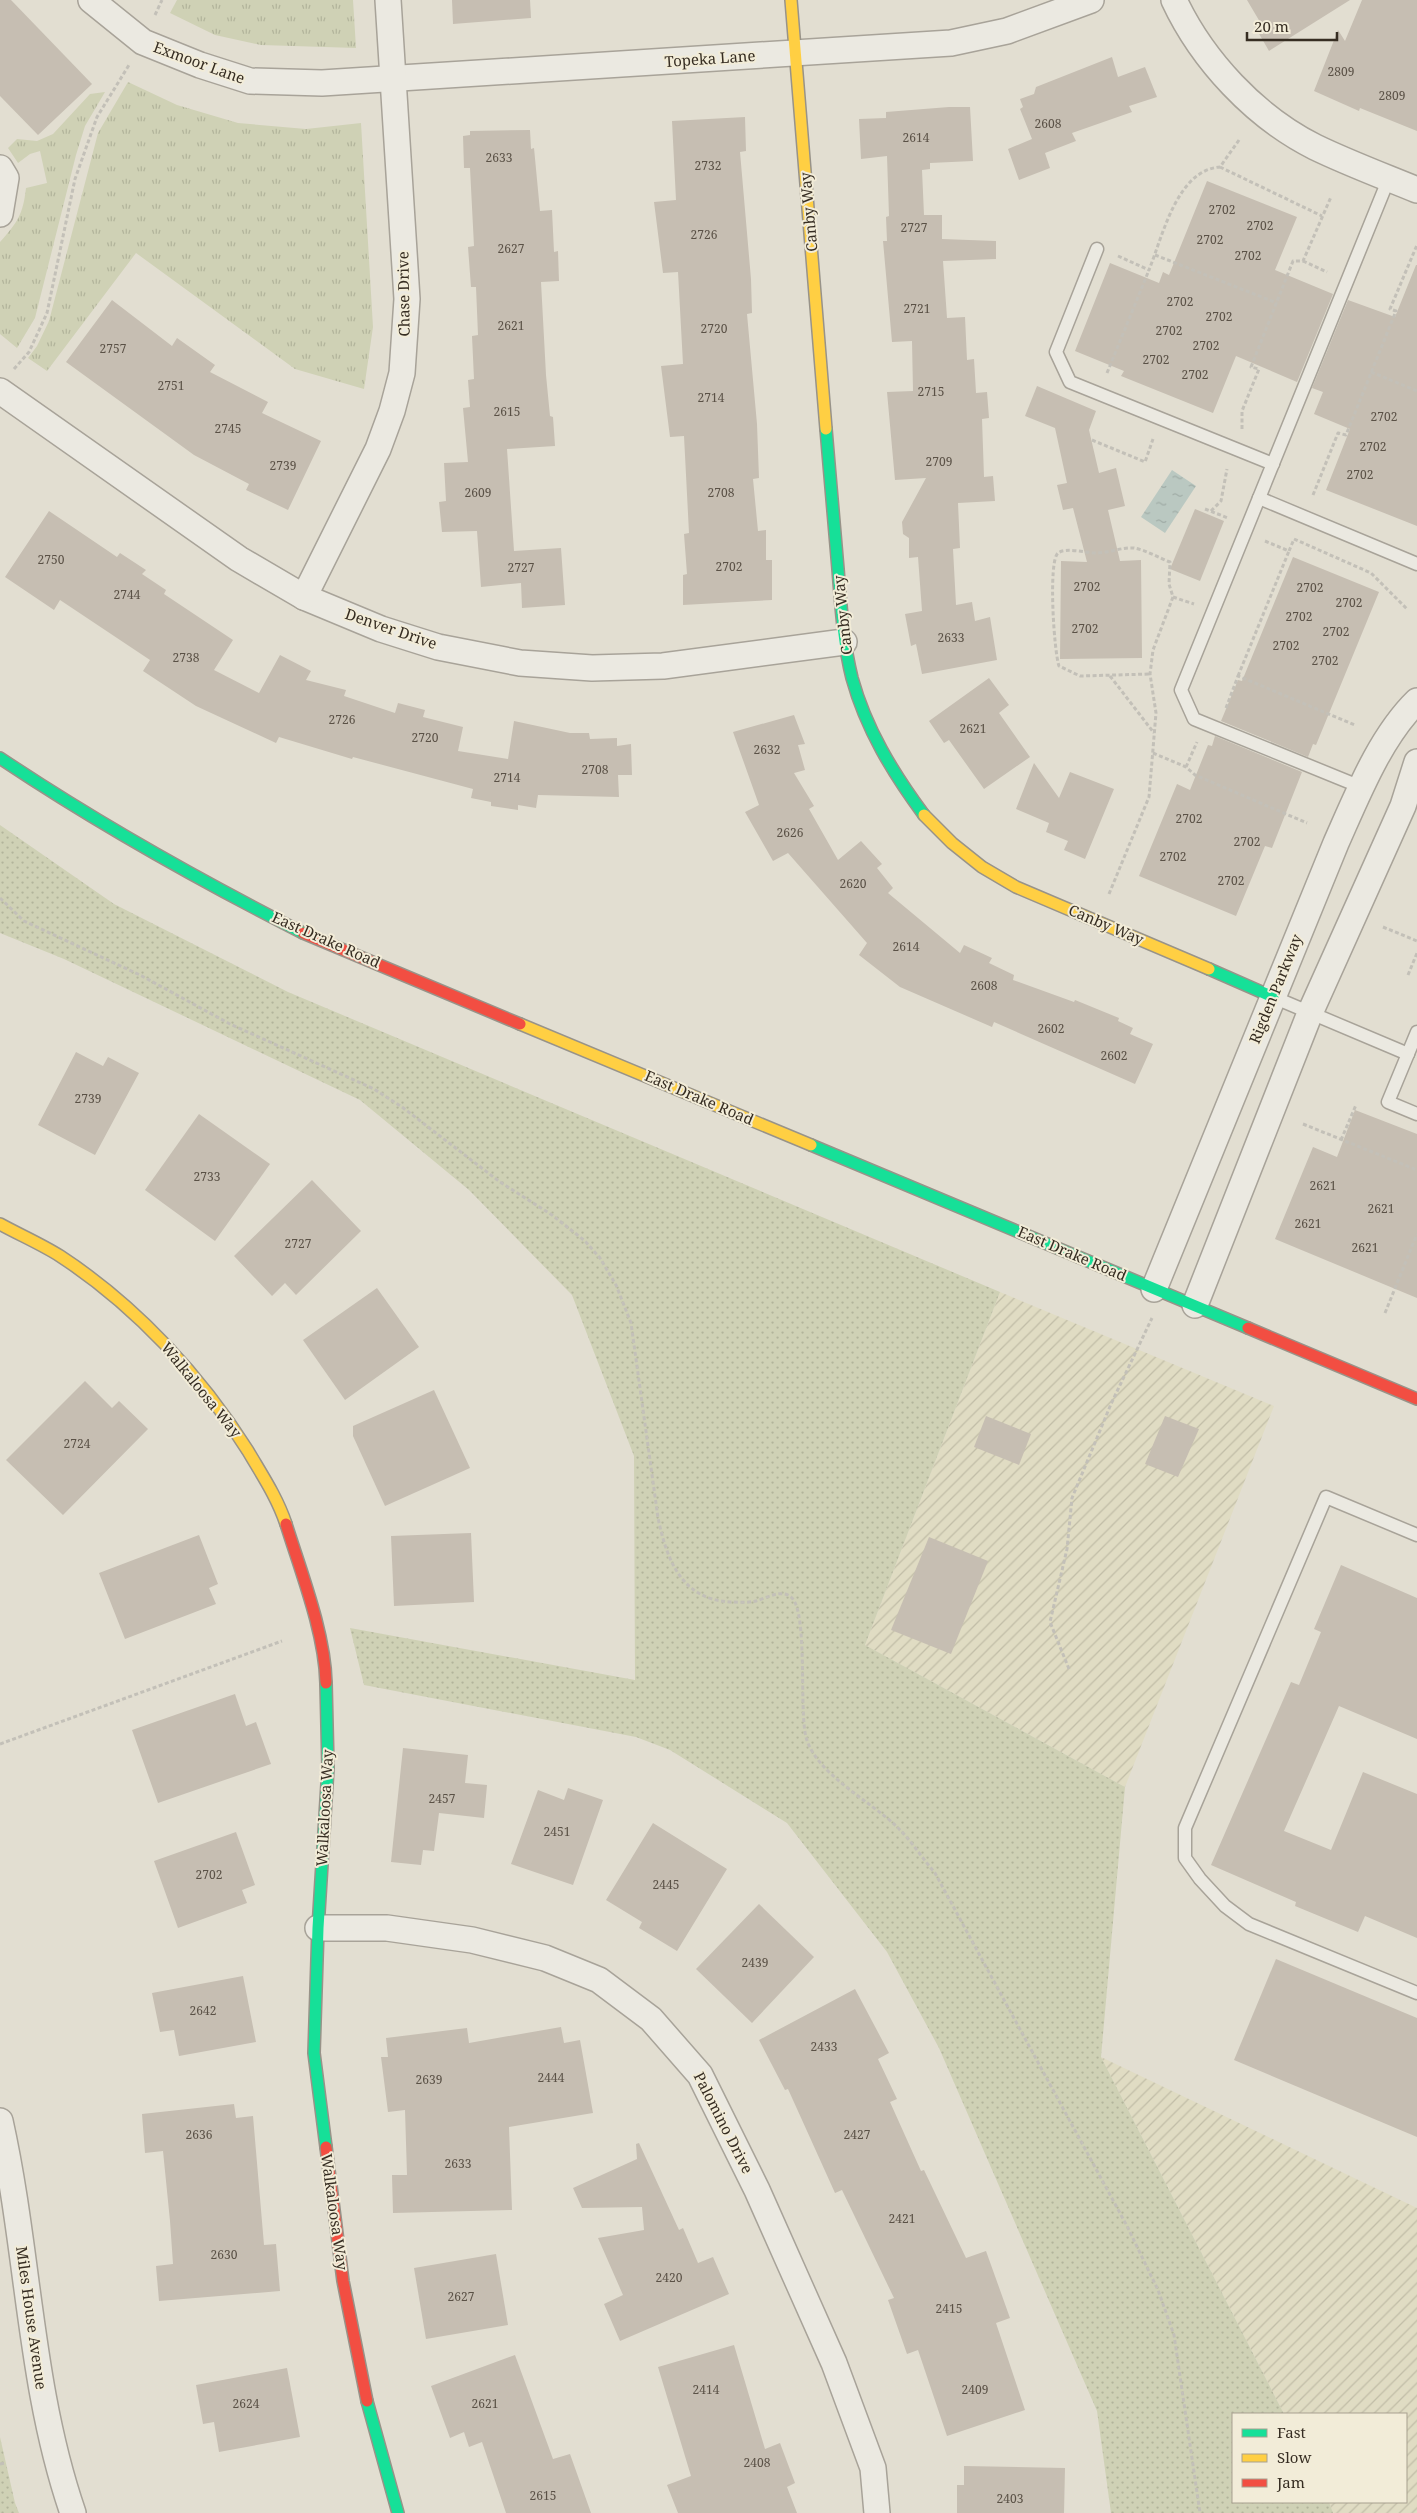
<svg xmlns="http://www.w3.org/2000/svg" width="1417" height="2513" viewBox="0 0 1417 2513" font-family="'Noto Serif',serif">
	<style>
		.farmland { fill: url(#farmland-furrows) }
		.grass { fill: url(#grass-tufts) }
		.park { fill: url(#park-dots) }
		.water { fill: url(#water-ripples) }
		.building { fill: #c6beb2 }
		.lines { fill: none; stroke-linecap: round; stroke-linejoin: round }
		.lane-casing { stroke: #a8a399; stroke-width: 15 }
		.street-casing { stroke: #a8a399; stroke-width: 28 }
		.fast-casing { stroke: #989389; stroke-width: 14 }
		.slow-casing { stroke: #989389; stroke-width: 14 }
		.jam-casing { stroke: #989389; stroke-width: 14 }
		.path { stroke: #c3c0b8; stroke-width: 3; stroke-dasharray: 4 2.5; stroke-linecap: butt }
		.lane { stroke: #ebe9e1; stroke-width: 12 }
		.street { stroke: #ebe9e1; stroke-width: 25 }
		.fast { stroke: #16e098; stroke-width: 11 }
		.slow { stroke: #ffcf43; stroke-width: 11 }
		.jam { stroke: #f24e42; stroke-width: 11 }
		.labels { text-anchor: middle; stroke-width: 4; stroke-linejoin: round; paint-order: stroke }
		.number-label { font-size: 12px; fill: #5a5146 }
		.street-label { font-size: 15px; fill: #362d22; stroke: #f2ecd8 }
	</style>
	<defs>
		<pattern id="farmland-furrows" width="10" height="10" patternUnits="userSpaceOnUse" patternTransform="scale(1.25)"><rect width="10" height="10" fill="#e0dcc3"/><path d="M-1 1l2-2M0 10L10 0M9 11l2-2" fill="none" stroke="#c1bda7"/></pattern>
		<pattern id="grass-tufts" width="24" height="20" patternUnits="userSpaceOnUse" patternTransform="scale(1.25)"><rect width="24" height="20" fill="#cfd1b5"/><path d="M3 7l-1-3M5 7V3M7 7l1-3M15 17l-1-3M17 17v-4M19 17l1-3" fill="none" stroke="#b2b49b"/></pattern>
		<pattern id="park-dots" width="8" height="8" patternUnits="userSpaceOnUse" patternTransform="scale(1.25)"><rect width="8" height="8" fill="#cfd1b5"/><path d="M2 2h.1M6 6h.1" fill="none" stroke="#b2b49b" stroke-width="1.8" stroke-linecap="round"/></pattern>
		<pattern id="water-ripples" width="26" height="14" patternUnits="userSpaceOnUse" patternTransform="scale(1.25)"><rect width="26" height="14" fill="#bac8c1"/><path d="M2 4q2-2 4 0t4 0M15 11q2-2 4 0t4 0" fill="none" stroke="#a0aca6"/></pattern>
	</defs>
	<rect width="100%" height="100%" fill="#e2ded1"/>
	<!-- farmland -->
	<g class="farmland">
		<polygon points="1000,1292 1274,1406 1125,1787 865,1645"/>
		<polygon points="1101,2057 1417,2208 1417,2513 1333,2513 1329,2502 1406,2502 1406,2414 1284,2414"/>
	</g>
	<!-- grass -->
	<g class="grass">
		<polygon points="177,0 353,0 356,48 261,45 215,35 170,13"/>
		<polygon points="128,82 177,105 238,123 306,129 361,123 373,327 364,389 295,369 136,253 47,371 28,358 37,346 49,321 98,133"/>
		<path d="M 105,92 L 85,126 L 76,155 L 35,318 L 17,348 L 0,334 L 0,242 C 18,222 23,214 26,188 L 47,183 L 40,151 L 30,154 L 18,163 L 8,148 L 17,139 L 37,141 L 53,134 L 90,94 Z"/>
	</g>
	<!-- park -->
	<g class="park">
		<polygon points="0,825 114,904 288,992 1000,1292 865,1645 1125,1787 1101,2057 1284,2414 1233,2414 1233,2502 1329,2502 1333,2513 1111,2513 1097,2411 939,2048 887,1952 787,1823 670,1750 636,1737 364,1685 350,1628 635,1680 634,1456 572,1295 469,1190 360,1100 64,959 0,933"/>
		<polygon points="0,2437 15,2503 19,2513 0,2513"/>
	</g>
	<!-- water -->
	<polygon class="water" points="1172,470 1196,486 1165,533 1141,517"/>
	<!-- building -->
	<g class="building">
		<polygon points="0,0 11,0 92,84 38,135 0,96"/>
		<polygon points="452,0 530,0 531,18 453,24"/>
		<polygon points="1247,0 1350,0 1269,51 1254,25 1260,22"/>
		<polygon points="1362,0 1417,0 1417,131 1360,108 1359,111 1314,91 1338,30 1345,41"/>
		<polygon points="1112,57 1118,77 1145,67 1157,97 1129,106 1132,112 1072,133 1076,141 1045,153 1050,168 1019,180 1008,149 1032,139 1020,109 1023,107 1020,99 1034,94 1036,87"/>
		<polygon points="949,107 970,107 973,161 930,163 930,169 922,170 924,215 942,215 942,239 996,241 996,259 943,261 947,318 965,317 967,360 974,359 976,393 987,392 989,418 982,419 984,477 993,476 995,501 958,503 960,548 953,549 956,605 972,602 975,621 990,617 997,660 922,674 916,644 911,646 905,614 922,611 918,557 909,558 909,538 903,534 902,522 926,478 895,480 887,392 913,391 912,341 892,342 883,241 887,241 886,217 889,216 887,156 861,159 859,119 886,118 886,112"/>
		<polygon points="745,117 746,151 740,152 751,279 752,313 747,314 757,424 759,478 753,479 758,531 766,530 766,560 772,560 772,600 683,605 683,575 687,574 684,534 689,533 684,436 670,437 661,366 683,364 678,272 663,273 654,202 676,200 672,121"/>
		<polygon points="530,130 531,149 534,148 540,211 552,210 554,252 558,251 559,281 541,282 546,375 550,416 553,417 555,446 507,449 514,551 561,548 565,605 522,608 521,583 481,587 477,531 442,532 439,502 446,501 444,463 468,462 463,408 470,407 468,380 474,379 472,336 478,335 476,287 471,287 468,247 474,246 470,168 464,168 463,136 470,135 470,131"/>
		<polygon points="1207,181 1297,217 1275,270 1333,294 1297,382 1236,356 1213,413 1121,376 1124,371 1075,351 1110,263 1159,283 1163,272 1169,275"/>
		<polygon points="1416,265 1417,265 1417,526 1326,490 1350,429 1314,414 1323,392 1312,388 1348,300 1395,317"/>
		<polygon points="112,300 172,346 177,338 215,365 210,372 268,402 262,413 321,441 288,510 246,490 249,484 194,455 66,362"/>
		<polygon points="1037,386 1096,411 1089,430 1099,473 1116,468 1125,506 1108,510 1120,561 1141,560 1142,658 1060,659 1061,561 1087,562 1073,508 1063,510 1057,485 1067,483 1055,428 1025,416"/>
		<polygon points="1195,509 1224,521 1200,581 1170,569"/>
		<polygon points="49,511 117,557 120,553 146,570 142,574 166,590 164,594 233,640 214,670 259,693 280,655 311,671 306,680 346,690 344,696 395,713 398,703 425,710 423,717 463,727 458,751 508,759 514,721 570,733 589,733 590,739 617,738 617,746 631,744 632,775 618,775 619,797 538,795 536,808 518,805 518,810 491,806 491,802 471,798 473,789 353,757 352,759 279,737 276,743 196,706 143,671 150,660 60,600 54,610 5,577"/>
		<polygon points="1293,557 1379,592 1316,745 1313,744 1308,757 1221,721 1238,680 1242,681"/>
		<polygon points="989,678 1009,705 999,713 1030,757 984,789 949,740 944,743 929,721"/>
		<polygon points="794,715 805,744 798,745 805,770 794,773 814,806 809,809 838,860 861,841 882,864 877,868 893,888 888,893 960,953 964,945 992,958 989,963 1014,975 1013,980 1074,1002 1075,1000 1119,1018 1118,1021 1133,1028 1130,1034 1153,1044 1135,1084 994,1022 992,1027 900,987 859,955 867,943 788,853 773,861 745,812 759,805 733,732"/>
		<polygon points="1215,736 1302,772 1272,848 1265,846 1236,916 1139,876 1177,784 1190,790 1208,745 1212,746"/>
		<polygon points="1034,763 1059,798 1070,772 1114,789 1085,859 1064,850 1068,841 1046,832 1049,823 1016,809"/>
		<polygon points="76,1052 103,1066 108,1057 139,1073 95,1155 38,1125"/>
		<polygon points="1355,1110 1417,1134 1417,1298 1275,1239 1313,1147 1337,1157"/>
		<polygon points="199,1114 270,1164 215,1241 145,1190"/>
		<polygon points="312,1180 361,1231 296,1295 285,1283 272,1296 234,1256"/>
		<polygon points="377,1288 419,1347 345,1400 303,1340"/>
		<polygon points="85,1381 112,1408 119,1401 148,1429 63,1515 6,1460"/>
		<polygon points="434,1390 470,1468 385,1506 353,1436 353,1426"/>
		<polygon points="986,1416 1031,1434 1019,1465 974,1447"/>
		<polygon points="1165,1416 1199,1429 1178,1477 1145,1464"/>
		<polygon points="471,1533 474,1602 394,1606 391,1536"/>
		<polygon points="199,1535 218,1584 209,1588 216,1604 125,1639 99,1573"/>
		<polygon points="929,1537 988,1561 951,1654 891,1630"/>
		<polygon points="1341,1565 1417,1598 1417,1739 1339,1706 1284,1831 1331,1850 1363,1772 1417,1794 1417,1938 1365,1916 1358,1932 1295,1906 1296,1902 1211,1865 1291,1682 1299,1685 1321,1632 1314,1629"/>
		<polygon points="235,1694 246,1726 256,1722 271,1764 158,1803 132,1730"/>
		<polygon points="403,1748 468,1755 465,1783 487,1785 484,1818 439,1813 434,1851 423,1850 421,1865 391,1862"/>
		<polygon points="568,1788 603,1800 573,1885 511,1864 538,1790 564,1800"/>
		<polygon points="653,1823 727,1869 677,1951 639,1928 642,1922 606,1900"/>
		<polygon points="236,1832 255,1885 242,1890 247,1903 178,1928 154,1861"/>
		<polygon points="759,1904 814,1957 752,2023 696,1969"/>
		<polygon points="1276,1959 1417,2018 1417,2137 1234,2060"/>
		<polygon points="243,1976 256,2042 179,2056 174,2030 160,2032 152,1993"/>
		<polygon points="855,1989 889,2053 878,2059 897,2099 890,2102 921,2171 924,2170 966,2258 986,2251 1010,2318 996,2323 1025,2410 947,2436 918,2350 907,2354 888,2300 894,2298 842,2190 835,2193 788,2089 785,2090 759,2040"/>
		<polygon points="561,2027 564,2043 580,2040 593,2113 509,2127 512,2210 393,2213 392,2175 407,2175 405,2110 388,2112 381,2057 388,2057 386,2038 467,2028 469,2043"/>
		<polygon points="234,2104 236,2118 253,2116 264,2245 276,2244 280,2291 159,2301 156,2266 173,2264 170,2221 163,2151 145,2153 142,2114"/>
		<polygon points="639,2143 679,2230 683,2228 698,2263 713,2257 729,2294 620,2341 604,2304 623,2295 598,2238 644,2230 642,2207 582,2208 573,2188 637,2159 636,2144"/>
		<polygon points="496,2254 508,2325 426,2339 414,2268"/>
		<polygon points="734,2345 765,2449 780,2443 795,2483 787,2487 797,2513 678,2513 667,2485 691,2476 658,2367"/>
		<polygon points="515,2355 553,2459 570,2454 591,2513 506,2513 482,2442 469,2447 464,2432 450,2438 431,2386"/>
		<polygon points="287,2368 300,2437 219,2452 214,2422 203,2424 196,2385"/>
		<polygon points="964,2466 1065,2468 1064,2513 957,2513 957,2485 964,2485"/>
	</g>
	<g class="lines">
		<!-- lane casing -->
		<g class="lane-casing">
			<g id="lane">
				<polyline points="1097,249 1056,352 1070,382 1273,464"/>
				<polyline points="1259,498 1417,564"/>
				<polyline points="1361,787 1194,719 1181,690 1389,178"/>
				<polyline points="1273,997 1408,1054"/>
				<polyline points="1417,1032 1388,1102 1417,1114"/>
				<polyline points="1417,1535 1326,1497 1185,1828 1185,1858 1200,1879 1225,1906 1249,1924 1417,1993"/>
			</g>
		</g>
		<!-- street casing -->
		<g class="street-casing">
			<g id="street">
				<polyline points="91,0 143,42 200,65 250,81 322,83 951,43 1007,31 1091,0"/>
				<path d="M 1174,0 C 1202,60 1255,117 1315,147 C 1348,163 1383,176 1417,190"/>
				<polyline points="0,168 6,178 0,214"/>
				<polyline points="0,391 239,559 304,597 381,629 438,647 520,663 592,668 663,666 844,642"/>
				<polyline points="304,597 378,449 392,411 402,373 407,299 388,0"/>
				<path d="M 1154,1289 L 1336,843 C 1357,796 1380,737 1417,701"/>
				<polyline points="1195,1305 1310,1013 1403,806 1417,762"/>
				<polyline points="318,1928 387,1928 472,1940 545,1958 599,1980 651,2019 700,2075 757,2190 834,2363 873,2468 877,2513"/>
				<path d="M 0,2121 C 29,2251 29,2386 73,2513"/>
			</g>
		</g>
		<!-- fast casing -->
		<g class="fast-casing">
			<g id="fast">
				<path d="M 826,429 C 830,476 834,522 838,569 C 841,606 843,642 852,678 C 866,729 893,773 924,815"/>
				<path d="M 0,758 C 97,823 199,880 303,933"/>
				<polyline points="1209,969 1273,997"/>
				<polyline points="811,1145 1248,1328"/>
				<polyline points="326,2147 314,2053 318,1928 328,1768 326,1683"/>
				<polyline points="367,2401 398,2513"/>
			</g>
		</g>
		<!-- slow casing -->
		<g class="slow-casing">
			<g id="slow">
				<polyline points="791,0 826,429"/>
				<polyline points="924,815 952,843 982,867 1016,887 1209,969"/>
				<polyline points="520,1024 811,1145"/>
				<path d="M 0,1224 C 20,1235 41,1244 60,1256 C 135,1305 201,1376 248,1451 C 262,1475 277,1497 286,1524"/>
			</g>
		</g>
		<!-- jam casing -->
		<g class="jam-casing">
			<g id="jam">
				<polyline points="303,933 520,1024"/>
				<polyline points="1248,1328 1417,1399"/>
				<path d="M 286,1524 C 301,1572 325,1633 326,1683"/>
				<polyline points="326,2147 343,2281 367,2401"/>
			</g>
		</g>
		<!-- path -->
		<g class="path">
			<polyline points="155,15 162,0"/>
			<polyline points="1220,167 1322,216"/>
			<polyline points="1155,255 1277,303"/>
			<path d="M 1118,256 L 1149,270 C 1163,235 1177,170 1220,167 L 1239,140"/>
			<polyline points="1303,261 1327,272"/>
			<polyline points="14,369 29,352 47,313 75,179 97,117 129,65"/>
			<polyline points="1371,372 1417,391"/>
			<polyline points="1107,373 1149,270"/>
			<polyline points="1242,429 1242,411 1259,369 1251,367 1293,261 1303,261 1331,197"/>
			<polyline points="1092,440 1145,462 1153,439"/>
			<polyline points="1313,495 1338,433 1346,435 1396,311 1390,309 1417,245"/>
			<polyline points="1205,509 1228,518"/>
			<polyline points="1211,511 1221,501 1227,469"/>
			<polyline points="1265,541 1289,551 1294,539 1371,573 1407,609"/>
			<polyline points="1173,597 1194,604"/>
			<polyline points="1110,676 1154,733"/>
			<polyline points="1238,676 1289,551"/>
			<polyline points="1226,708 1238,676 1355,725"/>
			<polyline points="1153,753 1186,767 1195,775 1307,823"/>
			<polyline points="1186,767 1197,742"/>
			<path d="M 1109,894 L 1149,797 L 1156,713 L 1150,674 L 1153,650 L 1173,597 L 1169,584 L 1170,562 C 1159,558 1146,550 1134,548 C 1122,547 1108,553 1096,553 C 1086,553 1066,547 1058,553 C 1048,561 1054,652 1059,666 L 1080,676 L 1150,674"/>
			<path d="M 0,898 L 24,921 L 140,975 L 230,1024 L 374,1089 L 402,1107 L 500,1182 L 552,1215 L 585,1241 L 600,1258 L 616,1285 L 631,1323 L 658,1518 C 667,1560 681,1599 730,1602 C 738,1602 748,1603 756,1601 C 767,1598 782,1588 792,1598 C 808,1614 799,1711 806,1737 C 815,1773 870,1801 896,1826 C 911,1840 922,1858 935,1873 L 1127,2226 L 1158,2290 L 1174,2335 L 1200,2513"/>
			<polyline points="1383,927 1417,941"/>
			<polyline points="1408,975 1417,953"/>
			<polyline points="1303,1124 1417,1170"/>
			<polyline points="1341,1140 1356,1105"/>
			<polyline points="1385,1313 1417,1234"/>
			<polyline points="1069,1669 1050,1622 1067,1549 1072,1498 1111,1404 1152,1318"/>
			<polyline points="0,1744 282,1641"/>
			<polyline points="0,2464 6,2463"/>
		</g>
		<!-- lane -->
		<use href="#lane" class="lane"/>
		<!-- street -->
		<use href="#street" class="street"/>
		<!-- fast -->
		<use href="#fast" class="fast"/>
		<!-- slow -->
		<use href="#slow" class="slow"/>
		<!-- jam -->
		<use href="#jam" class="jam"/>
	</g>
	<g class="labels">
		<!-- number labels -->
		<g class="number-label">
			<text x="1341" y="76">2809</text>
			<text x="1392" y="100">2809</text>
			<text x="1048" y="128">2608</text>
			<text x="916" y="142">2614</text>
			<text x="499" y="162">2633</text>
			<text x="708" y="170">2732</text>
			<text x="1222" y="214">2702</text>
			<text x="1260" y="230">2702</text>
			<text x="914" y="232">2727</text>
			<text x="704" y="239">2726</text>
			<text x="1210" y="244">2702</text>
			<text x="511" y="253">2627</text>
			<text x="1248" y="260">2702</text>
			<text x="1180" y="306">2702</text>
			<text x="917" y="313">2721</text>
			<text x="1219" y="321">2702</text>
			<text x="511" y="330">2621</text>
			<text x="714" y="333">2720</text>
			<text x="1169" y="335">2702</text>
			<text x="1206" y="350">2702</text>
			<text x="113" y="353">2757</text>
			<text x="1156" y="364">2702</text>
			<text x="1195" y="379">2702</text>
			<text x="171" y="390">2751</text>
			<text x="931" y="396">2715</text>
			<text x="711" y="402">2714</text>
			<text x="507" y="416">2615</text>
			<text x="1384" y="421">2702</text>
			<text x="228" y="433">2745</text>
			<text x="1373" y="451">2702</text>
			<text x="939" y="466">2709</text>
			<text x="283" y="470">2739</text>
			<text x="1360" y="479">2702</text>
			<text x="478" y="497">2609</text>
			<text x="721" y="497">2708</text>
			<text x="51" y="564">2750</text>
			<text x="729" y="571">2702</text>
			<text x="521" y="572">2727</text>
			<text x="1087" y="591">2702</text>
			<text x="1310" y="592">2702</text>
			<text x="127" y="599">2744</text>
			<text x="1349" y="607">2702</text>
			<text x="1299" y="621">2702</text>
			<text x="1085" y="633">2702</text>
			<text x="1336" y="636">2702</text>
			<text x="951" y="642">2633</text>
			<text x="1286" y="650">2702</text>
			<text x="186" y="662">2738</text>
			<text x="1325" y="665">2702</text>
			<text x="342" y="724">2726</text>
			<text x="973" y="733">2621</text>
			<text x="425" y="742">2720</text>
			<text x="767" y="754">2632</text>
			<text x="595" y="774">2708</text>
			<text x="507" y="782">2714</text>
			<text x="1189" y="823">2702</text>
			<text x="790" y="837">2626</text>
			<text x="1247" y="846">2702</text>
			<text x="1173" y="861">2702</text>
			<text x="1231" y="885">2702</text>
			<text x="853" y="888">2620</text>
			<text x="906" y="951">2614</text>
			<text x="984" y="990">2608</text>
			<text x="1051" y="1033">2602</text>
			<text x="1114" y="1060">2602</text>
			<text x="88" y="1103">2739</text>
			<text x="207" y="1181">2733</text>
			<text x="1323" y="1190">2621</text>
			<text x="1381" y="1213">2621</text>
			<text x="1308" y="1228">2621</text>
			<text x="298" y="1248">2727</text>
			<text x="1365" y="1252">2621</text>
			<text x="77" y="1448">2724</text>
			<text x="442" y="1803">2457</text>
			<text x="557" y="1836">2451</text>
			<text x="209" y="1879">2702</text>
			<text x="666" y="1889">2445</text>
			<text x="755" y="1967">2439</text>
			<text x="203" y="2015">2642</text>
			<text x="824" y="2051">2433</text>
			<text x="551" y="2082">2444</text>
			<text x="429" y="2084">2639</text>
			<text x="199" y="2139">2636</text>
			<text x="857" y="2139">2427</text>
			<text x="458" y="2168">2633</text>
			<text x="902" y="2223">2421</text>
			<text x="224" y="2259">2630</text>
			<text x="669" y="2282">2420</text>
			<text x="461" y="2301">2627</text>
			<text x="949" y="2313">2415</text>
			<text x="706" y="2394">2414</text>
			<text x="975" y="2394">2409</text>
			<text x="246" y="2408">2624</text>
			<text x="485" y="2408">2621</text>
			<text x="757" y="2467">2408</text>
			<text x="543" y="2500">2615</text>
			<text x="1010" y="2503">2403</text>
		</g>
		<!-- street labels -->
		<g class="street-label">
			<text transform="translate(710 59) rotate(-4)" y="5">Topeka Lane</text>
			<text transform="translate(199 63) rotate(20)" y="5">Exmoor Lane</text>
			<text transform="translate(809 212) rotate(-95)" y="5">Canby Way</text>
			<text transform="translate(404 294) rotate(-91)" y="5">Chase Drive</text>
			<text transform="translate(843 615) rotate(-96)" y="5">Canby Way</text>
			<text transform="translate(391 629) rotate(19)" y="5">Denver Drive</text>
			<text transform="translate(1106 925) rotate(23)" y="5">Canby Way</text>
			<text transform="translate(326 940) rotate(24)" y="5">East Drake Road</text>
			<text transform="translate(1276 989) rotate(-68)" y="5">Rigden Parkway</text>
			<text transform="translate(699 1098) rotate(23)" y="5">East Drake Road</text>
			<text transform="translate(1072 1254) rotate(23)" y="5">East Drake Road</text>
			<text transform="translate(201 1390) rotate(51)" y="5">Walkaloosa Way</text>
			<text transform="translate(325 1808) rotate(-87)" y="5">Walkaloosa Way</text>
			<text transform="translate(723 2123) rotate(63)" y="5">Palomino Drive</text>
			<text transform="translate(334 2212) rotate(82)" y="5">Walkaloosa Way</text>
			<text transform="translate(31 2318) rotate(82)" y="5">Miles House Avenue</text>
		</g>
	</g>
	<!-- legend -->
	<rect x="1232" y="2413" width="175" height="90" fill="#f2ecd8" stroke="#a7a08f"/>
	<rect x="1242" y="2429" width="25" height="8" fill="#16e098" stroke="#a7a08f"/>
	<text x="1277" y="2438" font-size="15" fill="#362d22">Fast</text>
	<rect x="1242" y="2454" width="25" height="8" fill="#ffcf43" stroke="#a7a08f"/>
	<text x="1277" y="2463" font-size="15" fill="#362d22">Slow</text>
	<rect x="1242" y="2479" width="25" height="8" fill="#f24e42" stroke="#a7a08f"/>
	<text x="1277" y="2488" font-size="15" fill="#362d22">Jam</text>
	<!-- scale -->
	<path d="M1247 32v8h90v-8" fill="none" stroke="#362d22" stroke-width="2.5"/>
	<text x="1254" y="32" font-size="15" fill="#362d22" stroke="#f2ecd8" stroke-width="4" paint-order="stroke">20 m</text>
</svg>
